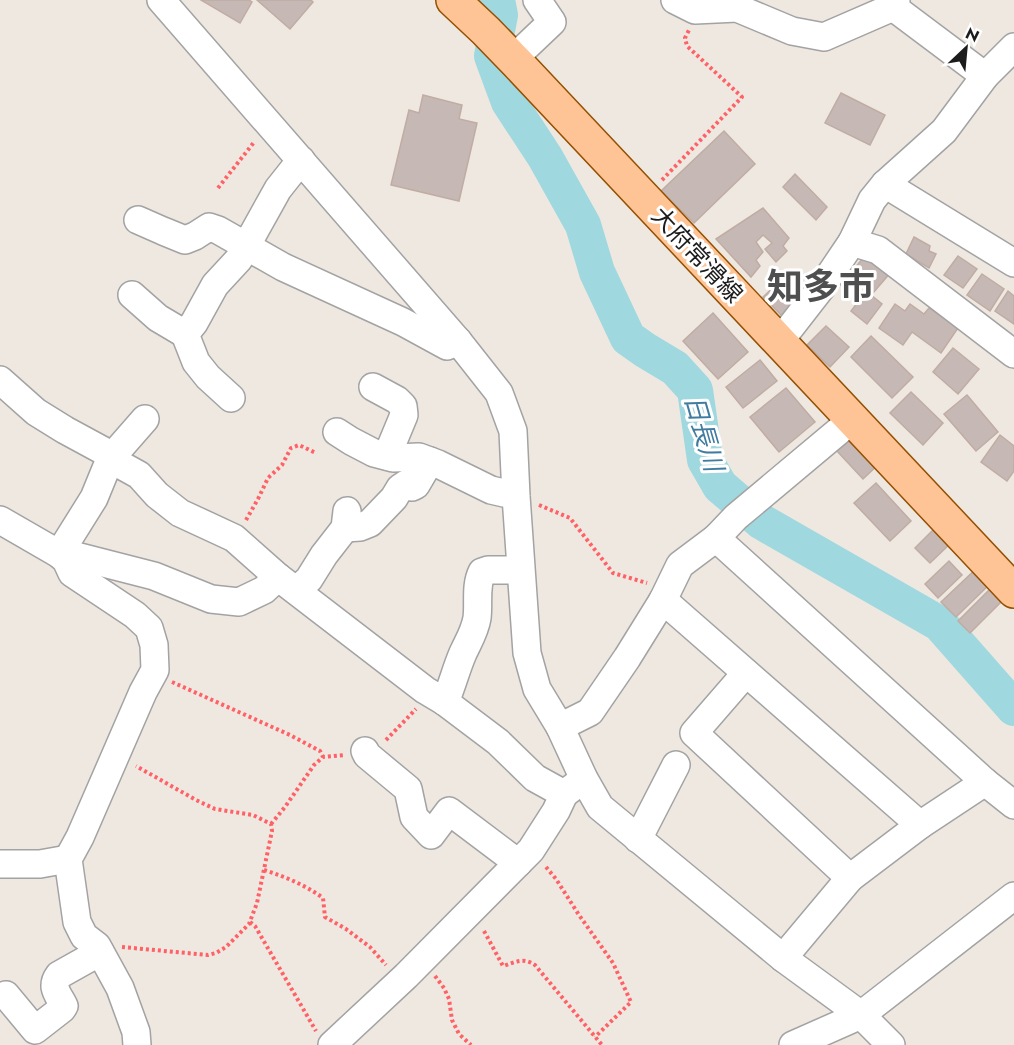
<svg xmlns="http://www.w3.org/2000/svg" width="1014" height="1045" viewBox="0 0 1014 1045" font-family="Jost,'Noto Sans JP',sans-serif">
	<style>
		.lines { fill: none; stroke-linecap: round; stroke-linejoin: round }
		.river { stroke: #9fd8de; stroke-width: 36 }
		.building { fill: #c6b9b5; stroke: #c0aca3; stroke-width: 1.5 }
		.minor-casing { stroke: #a3a3a3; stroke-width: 30 }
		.major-casing { stroke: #945000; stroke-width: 36 }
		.path { stroke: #ff6166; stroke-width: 4; stroke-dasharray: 3 3; stroke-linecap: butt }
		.minor { stroke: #fff; stroke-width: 27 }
		.major { stroke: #ffc495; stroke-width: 33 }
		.labels { text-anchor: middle; stroke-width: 6; stroke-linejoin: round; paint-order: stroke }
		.street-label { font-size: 24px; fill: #1c1c1c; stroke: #fff }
		.water-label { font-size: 26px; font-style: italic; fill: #407c9f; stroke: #fff }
		.town-label { font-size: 36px; font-weight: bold; fill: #4f4f4f; stroke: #fff }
	</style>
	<rect width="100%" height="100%" fill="#eee8e1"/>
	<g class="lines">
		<!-- river -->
		<polyline class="river" points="497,0 500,15 492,56 509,102 545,157 583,225 597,272 628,338 645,350 675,368 695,390 705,460 720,486 762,522 940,624 1014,708"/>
	</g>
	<!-- building -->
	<g class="building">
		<polygon points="201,0 249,0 252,2 240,23"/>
		<polygon points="257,0 311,0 313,2 290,29"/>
		<polygon points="841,93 885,115 870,145 825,123"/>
		<polygon points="423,95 462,105 459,119 477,123 459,201 391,185 409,110 419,113"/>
		<polygon points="724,131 755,164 694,223 661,191"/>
		<polygon points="795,174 827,207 816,220 783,187"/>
		<polygon points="763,208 789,238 783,246 787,251 776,262 765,249 772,243 763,235 756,242 763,252 756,260 760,266 751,277 716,239"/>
		<polygon points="914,237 930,246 929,251 936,254 929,268 906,254"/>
		<polygon points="867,253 891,272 873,293 850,274"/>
		<polygon points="958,256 977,269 963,288 944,275"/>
		<polygon points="982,274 1004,289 990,311 967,295"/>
		<polygon points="779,282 799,302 784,318 763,297"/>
		<polygon points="866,291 882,304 867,324 851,311"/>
		<polygon points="1008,291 1014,296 1014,324 995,311"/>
		<polygon points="895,304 905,311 910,304 924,314 929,308 958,328 941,353 912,332 903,345 879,328"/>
		<polygon points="713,313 748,352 718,379 683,341"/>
		<polygon points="826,326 849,347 830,367 807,345"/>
		<polygon points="871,336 913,377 892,398 851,357"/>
		<polygon points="953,348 979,369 958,394 933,372"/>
		<polygon points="760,360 777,381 743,408 726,387"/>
		<polygon points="786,388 815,422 779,452 750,417"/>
		<polygon points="911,392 943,423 923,445 890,413"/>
		<polygon points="967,395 998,432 976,451 944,414"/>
		<polygon points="855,434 882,461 863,479 837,451"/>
		<polygon points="1000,435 1014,446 1014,471 1007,481 981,462"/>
		<polygon points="876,483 911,521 890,541 854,503"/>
		<polygon points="939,524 954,540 930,563 915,548"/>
		<polygon points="949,561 962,575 938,598 925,584"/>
		<polygon points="979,566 993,581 956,617 941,602"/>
		<polygon points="990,589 1002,601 970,633 958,621"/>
	</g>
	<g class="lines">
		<!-- minor casing -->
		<g class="minor-casing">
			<g id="minor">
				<polyline points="161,0 458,341 499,393 513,431 516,496 527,653 537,689 560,727 584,779 600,807 783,958 861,1015 891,1045"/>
				<polyline points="675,0 695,10 737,8 792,31 824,37 893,7 896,0"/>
				<polyline points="893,7 985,76"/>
				<polyline points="513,59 552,22 537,0"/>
				<polyline points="885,184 1014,263"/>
				<polyline points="138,220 163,231 185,240 195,236 209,227 218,230 283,267 403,322 447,346 458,341"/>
				<polyline points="852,242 878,250 1014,354"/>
				<polyline points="132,295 158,318 185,334"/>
				<polyline points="779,342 821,288 852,242 872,200 885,184 944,131 985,76 1014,47"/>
				<polyline points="0,380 36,412 65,430 113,456"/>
				<polyline points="373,387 397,400 403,406 404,415 387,456"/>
				<polyline points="231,398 208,377 196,362 185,334 194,323 215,285 239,259 278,189 301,160"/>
				<polyline points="337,432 351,441 374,453 393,458 419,457 438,464 491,490 504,493 515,492"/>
				<polyline points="110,459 139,475 157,495 180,513 234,538 278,577"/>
				<polyline points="0,520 59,554 66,560 72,573 135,615 149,628 154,645 155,670 143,692 80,837 68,859 77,922 84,936 97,946 120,988 136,1032 137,1045"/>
				<polyline points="345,528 360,527 370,523 394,498 400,488 406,484 412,487 416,485 430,461"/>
				<polyline points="716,538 985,782 1014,805"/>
				<polyline points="59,554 94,498 110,459 145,419"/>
				<polyline points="66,560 76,556 154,576 211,599 239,602 264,590 278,577 425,690 445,702 498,742 535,778 564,794 584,779"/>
				<polyline points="297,590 309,579 324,555 345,528 347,511"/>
				<polyline points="663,600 920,825 985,782"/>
				<polyline points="746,673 694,733 850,878 920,825"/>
				<path d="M 445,702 C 452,686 456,669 463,653 C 468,642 475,631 477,618 C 479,603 475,586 482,572 L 488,570 L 520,570"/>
				<polyline points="560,727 590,712 627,658 663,600 680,565 716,538 736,517 853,419"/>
				<polyline points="365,751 367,755 408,789 414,817 431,835 449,811 518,863"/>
				<polyline points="638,839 676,765"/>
				<polyline points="0,864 40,864 68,859"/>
				<polyline points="783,958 850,878"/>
				<path d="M 6,995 L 35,1030 L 62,1009 L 64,1006 C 58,994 50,987 59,975 L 100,952"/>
				<polyline points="332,1045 406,976 531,850 556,811 564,794"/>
				<polyline points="793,1045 861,1015 1014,896"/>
			</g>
		</g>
		<!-- major casing -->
		<g class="major-casing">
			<polyline id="major" points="453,0 486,31 517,63 1014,591"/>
		</g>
		<!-- path -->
		<g class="path">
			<polyline points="662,180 742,97 687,46 685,38 689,30"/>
			<polyline points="218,188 255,141"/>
			<polyline points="539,505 570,518 613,573 647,583"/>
			<polyline points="246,520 258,499 268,478 282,465 291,448 299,445 316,453"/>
			<polyline points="172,682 290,735 320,751 323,757"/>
			<polyline points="386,740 416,709"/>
			<polyline points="271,824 285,807 314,765 323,757 345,755"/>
			<polyline points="546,867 556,879 579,915 613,963 631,1002 595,1037"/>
			<path d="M 264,870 C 286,877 305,885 323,898 L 325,917 L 346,929 L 370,947 L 386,965"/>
			<polyline points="250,922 255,926 316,1031"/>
			<path d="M 484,931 L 503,966 C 516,962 523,957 535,965 L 602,1045"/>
			<polyline points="122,947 208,955 216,953 226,947 249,924 257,903 272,831 271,824 253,815 215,809 196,800 136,766"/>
			<polyline points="435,976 444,988 449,999 452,1020 459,1034 471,1045"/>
		</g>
		<!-- minor -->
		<use href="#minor" class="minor"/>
		<!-- major -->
		<use href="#major" class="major"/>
	</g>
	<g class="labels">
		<!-- street labels -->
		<g class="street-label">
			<text transform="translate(697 255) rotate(47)" y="8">大府常滑線</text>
		</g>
		<!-- water labels -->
		<g class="water-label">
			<text transform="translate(704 433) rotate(74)" y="9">日長川</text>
		</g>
		<!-- town labels -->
		<g class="town-label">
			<text x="821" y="299">知多市</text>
		</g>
	</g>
	<!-- north arrow -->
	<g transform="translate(966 48) rotate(26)" stroke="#ffffff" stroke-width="4.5" paint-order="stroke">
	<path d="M0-4.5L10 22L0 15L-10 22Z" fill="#1c1c1c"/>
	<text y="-9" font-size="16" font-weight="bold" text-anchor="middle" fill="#1c1c1c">N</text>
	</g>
</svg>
